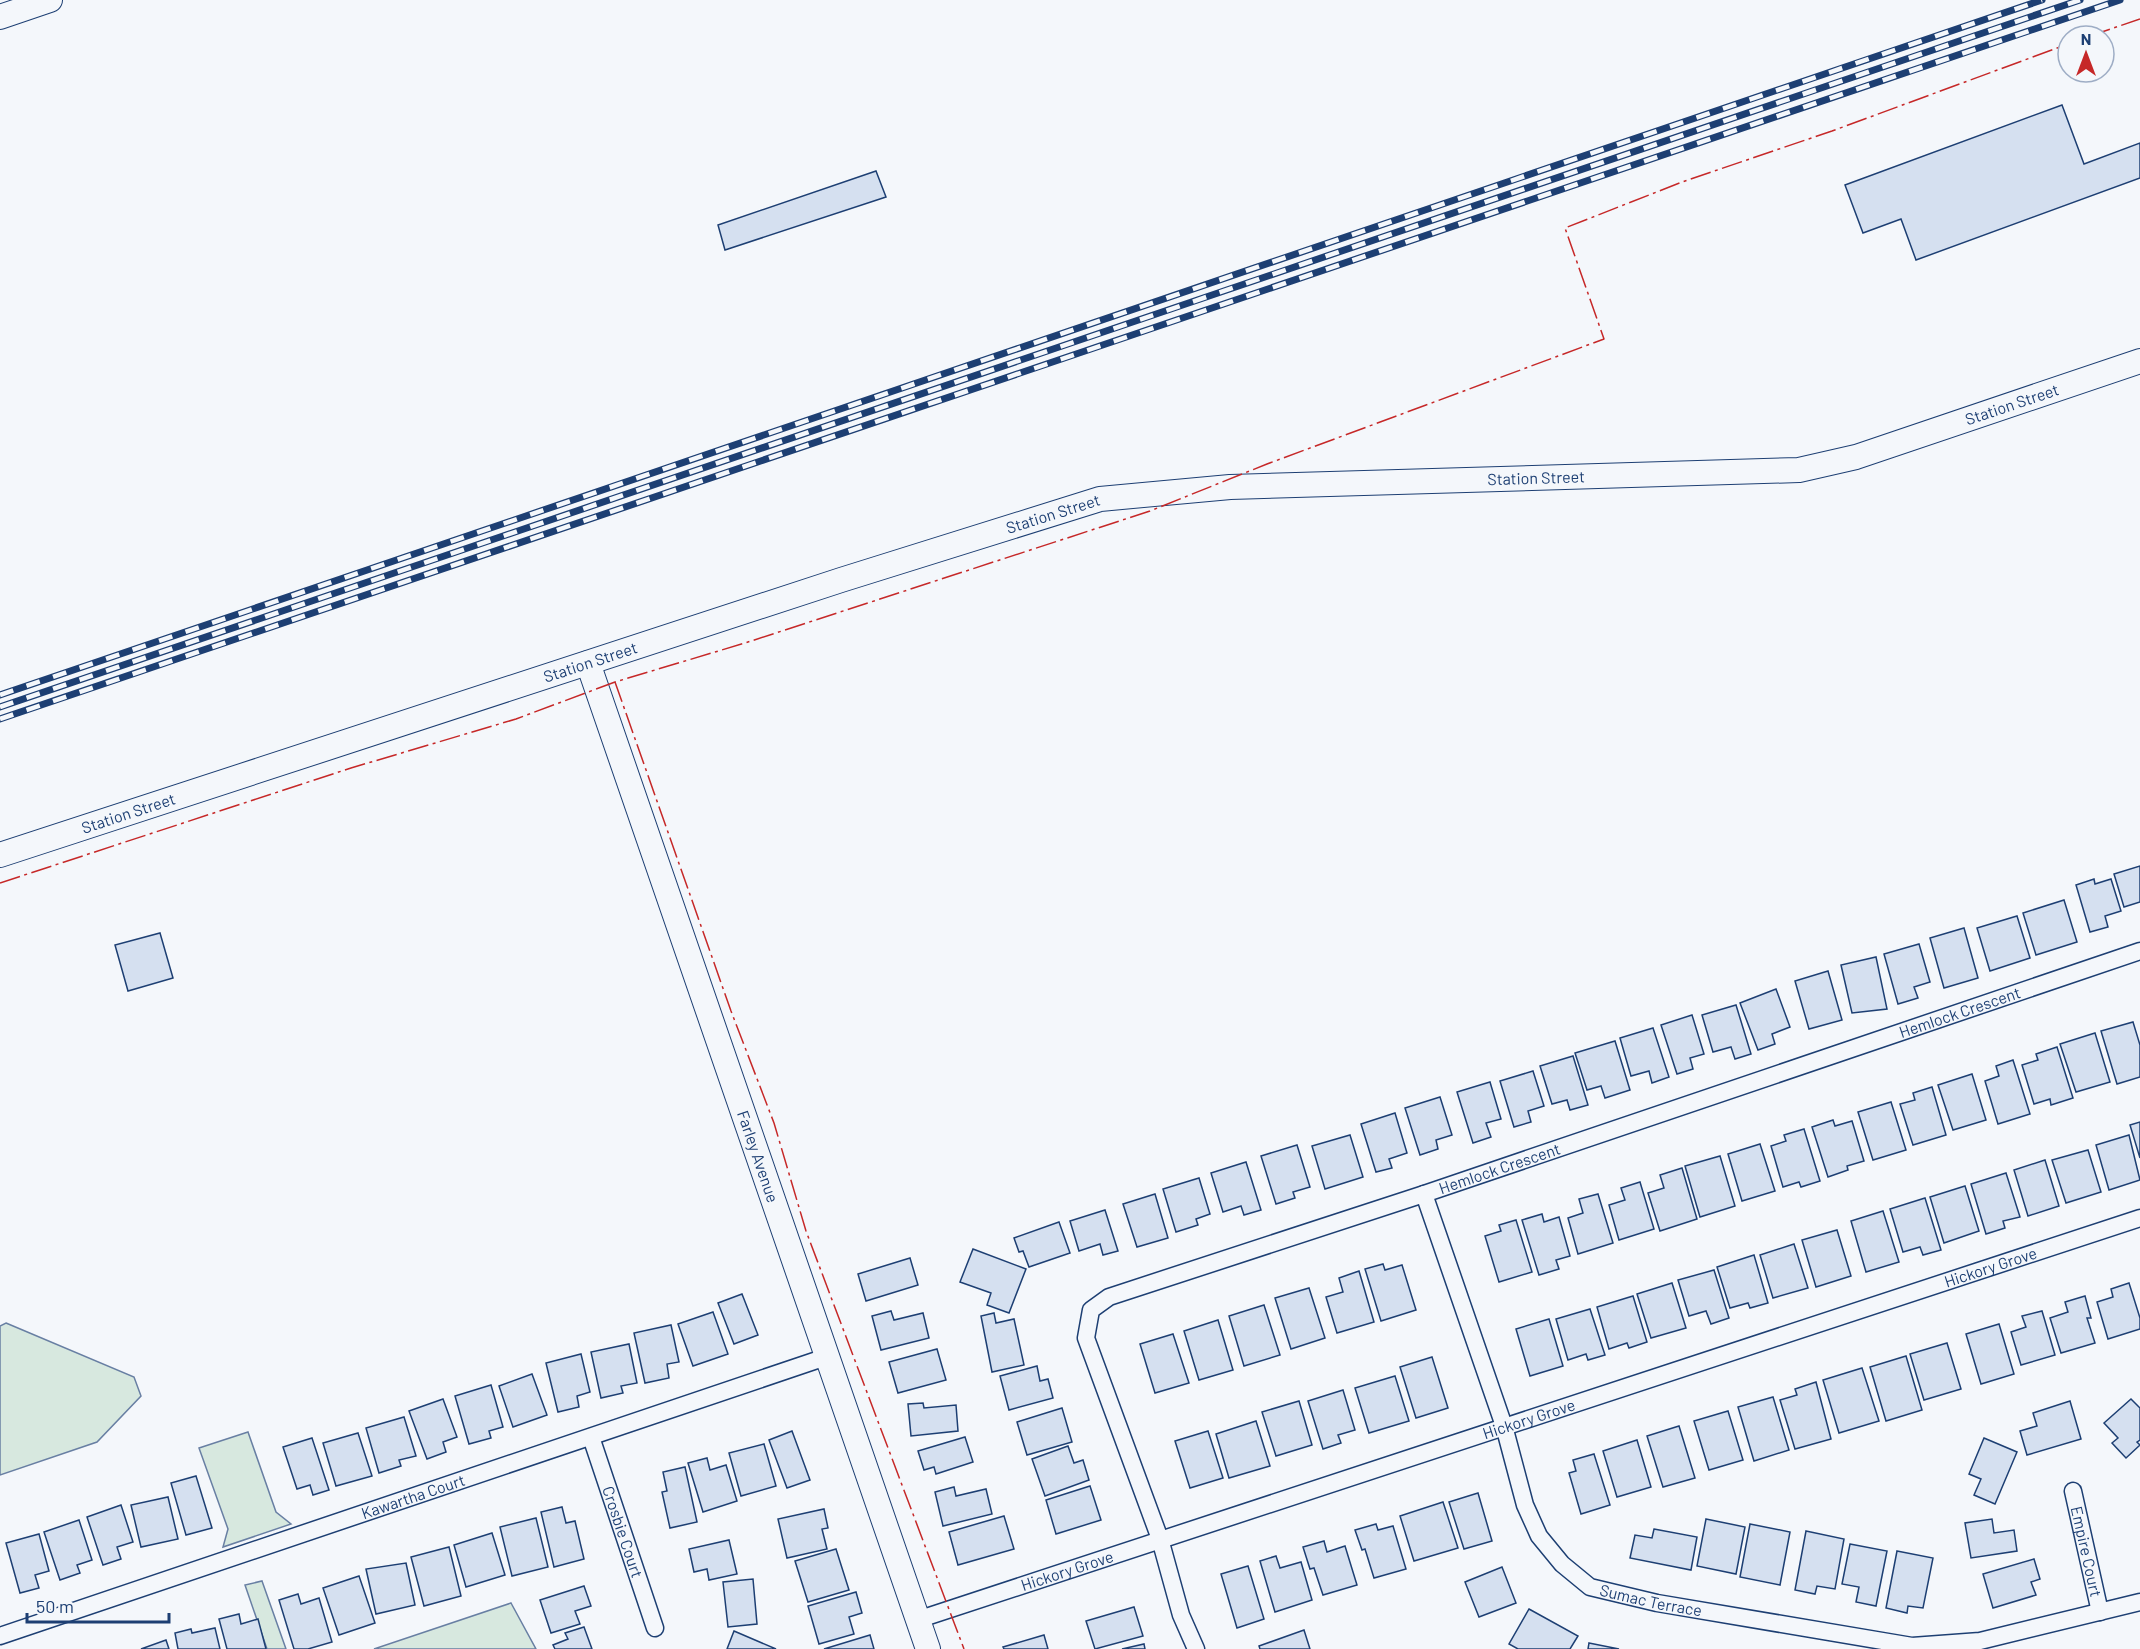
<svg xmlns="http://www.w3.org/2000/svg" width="2140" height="1649" viewBox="0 0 2140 1649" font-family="Barlow,sans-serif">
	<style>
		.green { fill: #d7e8df; stroke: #687fa3; stroke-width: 1.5 }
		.building { fill: #d5e0f0; stroke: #1d3f73; stroke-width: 1.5 }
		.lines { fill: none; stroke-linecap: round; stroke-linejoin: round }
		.street-casing { stroke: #1d3f73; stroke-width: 19 }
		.secondary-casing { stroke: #1d3f73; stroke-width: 26 }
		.street { stroke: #f4f7fb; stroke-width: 16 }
		.secondary { stroke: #f4f7fb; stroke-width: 24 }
		.rail-casing { stroke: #1d3f73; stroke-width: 7 }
		.rail { stroke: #f4f7fb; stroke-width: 4.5; stroke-dasharray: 14; stroke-linecap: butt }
		.power { stroke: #c62828; stroke-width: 1.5; stroke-dasharray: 21 4.5 3 4.5; stroke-linecap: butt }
		.labels { text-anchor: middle; stroke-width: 4.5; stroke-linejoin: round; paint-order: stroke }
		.street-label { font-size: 16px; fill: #1d3f73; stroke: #f4f7fb }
	</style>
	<rect width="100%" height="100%" fill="#f4f7fb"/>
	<!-- green -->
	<g class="green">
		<polygon points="6,1323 134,1377 141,1396 97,1442 0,1475 0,1326"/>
		<polygon points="248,1432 276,1512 291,1524 223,1547 228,1529 199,1448"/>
		<polygon points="262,1581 286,1649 267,1649 245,1585"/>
		<polygon points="511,1603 536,1649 374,1649"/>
	</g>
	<!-- building -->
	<g class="building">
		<polygon points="2062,105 2084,164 2140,143 2140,178 1916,260 1901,219 1863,233 1845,185"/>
		<polygon points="876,171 886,197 725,250 718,225"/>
		<polygon points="2140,866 2140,902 2124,907 2114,874"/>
		<polygon points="2094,879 2095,884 2111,879 2121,911 2105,916 2108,927 2090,932 2076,885"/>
		<polygon points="2064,900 2077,942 2036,955 2023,913"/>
		<polygon points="2017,916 2030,958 1990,971 1977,928"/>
		<polygon points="1964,928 1978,978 1944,988 1930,938"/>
		<polygon points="160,933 173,978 128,991 115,945"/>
		<polygon points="1919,944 1930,982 1914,987 1918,998 1898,1004 1884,954"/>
		<polygon points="1876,957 1887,1009 1852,1013 1841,965"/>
		<polygon points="1828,971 1842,1020 1809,1029 1795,981"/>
		<polygon points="1776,989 1790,1027 1772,1034 1775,1044 1758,1050 1740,1003"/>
		<polygon points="1736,1005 1751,1054 1735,1059 1731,1047 1713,1052 1702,1015"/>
		<polygon points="1692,1015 1704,1054 1690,1058 1693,1069 1677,1074 1661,1025"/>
		<polygon points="2133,1022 2140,1045 2140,1077 2117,1084 2101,1031"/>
		<polygon points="1653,1028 1669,1077 1652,1083 1649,1071 1631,1076 1620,1038"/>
		<polygon points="2095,1033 2110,1082 2076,1092 2060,1044"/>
		<polygon points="1615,1041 1630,1090 1605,1098 1601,1086 1587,1090 1575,1053"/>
		<polygon points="2057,1047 2073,1098 2051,1105 2050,1099 2034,1104 2022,1065 2038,1060 2036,1054"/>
		<polygon points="1573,1056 1588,1105 1570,1110 1567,1100 1552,1104 1540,1066"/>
		<polygon points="2013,1060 2030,1114 1998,1124 1985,1081 1999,1076 1996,1066"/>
		<polygon points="1533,1071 1544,1106 1528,1111 1531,1122 1514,1127 1500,1081"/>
		<polygon points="1972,1074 1986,1120 1953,1130 1938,1085"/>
		<polygon points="1490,1082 1501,1119 1486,1123 1491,1137 1473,1143 1457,1092"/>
		<polygon points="1932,1087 1946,1135 1913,1145 1900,1104 1915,1100 1913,1093"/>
		<polygon points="1440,1097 1452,1135 1436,1140 1438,1149 1420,1155 1405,1108"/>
		<polygon points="1891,1102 1906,1150 1873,1160 1858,1112"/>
		<polygon points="1395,1113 1407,1153 1389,1159 1392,1168 1376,1172 1361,1124"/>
		<polygon points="1833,1120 1835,1126 1852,1121 1864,1161 1847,1166 1848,1170 1828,1177 1812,1127"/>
		<polygon points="2140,1122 2140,1158 2130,1125"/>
		<polygon points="1804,1129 1820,1181 1801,1187 1799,1182 1783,1187 1771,1146 1786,1141 1784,1135"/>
		<polygon points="1350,1135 1363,1177 1325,1189 1312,1146"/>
		<polygon points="2129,1135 2140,1180 2109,1190 2096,1145"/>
		<polygon points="1760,1144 1775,1191 1742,1201 1728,1154"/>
		<polygon points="1297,1145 1310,1187 1293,1192 1295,1198 1276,1204 1261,1156"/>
		<polygon points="2088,1150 2101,1192 2066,1203 2052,1160"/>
		<polygon points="1720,1156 1735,1206 1700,1217 1685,1166"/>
		<polygon points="2045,1160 2059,1206 2028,1216 2014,1170"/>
		<polygon points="1246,1162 1261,1210 1244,1215 1241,1206 1223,1212 1211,1173"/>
		<polygon points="1682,1168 1697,1219 1660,1231 1648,1193 1664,1188 1660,1175"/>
		<polygon points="2006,1173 2020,1217 2003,1221 2005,1228 1986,1234 1971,1184"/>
		<polygon points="1199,1178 1210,1214 1196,1219 1198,1225 1176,1232 1163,1189"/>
		<polygon points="1640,1182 1654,1229 1619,1240 1609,1205 1625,1200 1621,1188"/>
		<polygon points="1965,1186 1979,1231 1944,1243 1930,1197"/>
		<polygon points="1155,1194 1168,1238 1137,1247 1123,1204"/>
		<polygon points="1598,1194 1613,1243 1578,1254 1568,1218 1583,1213 1579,1199"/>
		<polygon points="1925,1198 1941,1250 1923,1255 1920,1247 1903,1252 1890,1209"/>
		<polygon points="1105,1210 1118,1251 1103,1255 1100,1244 1079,1251 1070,1221"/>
		<polygon points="1883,1211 1899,1262 1866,1272 1851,1221"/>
		<polygon points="1542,1214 1544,1222 1559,1217 1570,1256 1556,1260 1559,1269 1539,1275 1522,1220"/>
		<polygon points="1516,1220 1532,1272 1499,1282 1485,1236 1501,1231 1499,1225"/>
		<polygon points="1059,1222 1070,1253 1029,1267 1023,1251 1019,1252 1014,1238"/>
		<polygon points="1837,1230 1851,1276 1816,1287 1802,1240"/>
		<polygon points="1794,1244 1808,1288 1773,1298 1760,1255"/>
		<polygon points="973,1249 1026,1269 1009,1313 987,1305 991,1293 960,1282"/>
		<polygon points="1754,1255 1768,1303 1750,1308 1748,1303 1730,1308 1717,1267"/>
		<polygon points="910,1258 918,1285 866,1301 858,1274"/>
		<polygon points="1383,1264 1385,1270 1402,1265 1416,1310 1381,1321 1365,1269"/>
		<polygon points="1714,1270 1729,1318 1711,1324 1706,1311 1689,1316 1678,1280"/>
		<polygon points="1359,1271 1374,1322 1337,1333 1326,1297 1343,1292 1339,1278"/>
		<polygon points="1672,1283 1686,1328 1651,1338 1637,1294"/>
		<polygon points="2129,1283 2140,1318 2140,1329 2108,1339 2097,1302 2113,1297 2111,1289"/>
		<polygon points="1309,1288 1325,1338 1291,1349 1275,1298"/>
		<polygon points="742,1294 758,1335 734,1344 718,1303"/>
		<polygon points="1633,1296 1647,1342 1629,1348 1627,1343 1609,1349 1597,1307"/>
		<polygon points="2085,1296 2091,1318 2087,1318 2095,1343 2061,1353 2050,1318 2068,1312 2065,1302"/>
		<polygon points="1264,1305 1280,1355 1244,1366 1229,1316"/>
		<polygon points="1590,1309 1605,1355 1588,1360 1586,1354 1568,1360 1556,1319"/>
		<polygon points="891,1311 894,1320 923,1313 929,1338 881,1350 872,1316"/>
		<polygon points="2042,1311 2055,1355 2021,1365 2011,1332 2026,1327 2022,1316"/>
		<polygon points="713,1312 728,1354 693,1366 678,1324"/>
		<polygon points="994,1313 996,1323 1014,1319 1024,1365 992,1372 981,1316"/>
		<polygon points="1549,1319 1563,1366 1530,1376 1516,1329"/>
		<polygon points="1218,1320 1233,1370 1199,1380 1184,1331"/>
		<polygon points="1999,1324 2014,1374 1981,1384 1966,1334"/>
		<polygon points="671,1325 679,1362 667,1364 669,1378 645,1383 634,1333"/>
		<polygon points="1173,1334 1189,1383 1155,1393 1140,1344"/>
		<polygon points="1947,1343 1961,1389 1924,1400 1910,1354"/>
		<polygon points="629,1344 637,1383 621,1386 623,1393 601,1398 591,1352"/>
		<polygon points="937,1349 946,1380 898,1393 889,1362"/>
		<polygon points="581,1354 590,1392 577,1396 579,1407 558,1412 546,1363"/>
		<polygon points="1906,1356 1922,1410 1886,1421 1870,1367"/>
		<polygon points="1432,1357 1448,1408 1416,1418 1400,1367"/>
		<polygon points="1037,1366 1040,1381 1048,1379 1053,1398 1009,1410 1000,1376"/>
		<polygon points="1862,1368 1879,1421 1839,1433 1823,1380"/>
		<polygon points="532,1374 547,1415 513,1427 499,1386"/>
		<polygon points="1395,1376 1409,1421 1369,1433 1355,1388"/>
		<polygon points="1816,1382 1831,1439 1795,1449 1780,1400 1797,1395 1795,1389"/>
		<polygon points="491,1385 503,1427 489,1431 491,1438 469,1444 455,1396"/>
		<polygon points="1343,1390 1355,1430 1338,1435 1341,1443 1323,1449 1308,1401"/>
		<polygon points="1773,1397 1789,1450 1754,1461 1738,1407"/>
		<polygon points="443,1399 457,1437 443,1442 446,1452 427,1459 409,1411"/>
		<polygon points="2131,1399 2140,1408 2140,1440 2137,1442 2140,1445 2126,1458 2112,1443 2118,1438 2104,1423"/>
		<polygon points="1299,1401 1312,1445 1276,1456 1262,1412"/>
		<polygon points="2070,1401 2081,1439 2027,1455 2020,1431 2037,1426 2033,1413"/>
		<polygon points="923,1403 924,1408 956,1405 958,1431 911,1436 908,1404"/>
		<polygon points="1062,1408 1072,1442 1027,1455 1017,1422"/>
		<polygon points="1728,1411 1743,1460 1709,1470 1694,1421"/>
		<polygon points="404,1417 416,1456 399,1460 401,1466 379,1473 366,1428"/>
		<polygon points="1256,1421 1270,1466 1229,1478 1216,1434"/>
		<polygon points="1679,1426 1695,1478 1663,1487 1647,1436"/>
		<polygon points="792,1431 810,1480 787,1488 769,1440"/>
		<polygon points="1208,1431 1223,1478 1190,1488 1175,1441"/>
		<polygon points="358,1433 372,1476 336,1486 323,1443"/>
		<polygon points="965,1437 973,1462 936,1474 934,1467 924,1470 918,1451"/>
		<polygon points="312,1438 329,1490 313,1495 310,1485 297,1489 283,1447"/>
		<polygon points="1984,1438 2017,1452 1995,1504 1974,1495 1981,1479 1969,1474"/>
		<polygon points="1637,1440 1651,1487 1617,1497 1603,1451"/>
		<polygon points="764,1444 776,1486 741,1496 729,1453"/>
		<polygon points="1068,1446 1074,1463 1083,1460 1089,1480 1045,1496 1032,1459"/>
		<polygon points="1594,1454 1610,1505 1581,1514 1569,1473 1576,1471 1573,1460"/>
		<polygon points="707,1458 710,1470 726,1465 737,1501 703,1512 688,1463"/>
		<polygon points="685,1467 697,1522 670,1528 662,1492 667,1491 663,1472"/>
		<polygon points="196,1476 212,1528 186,1535 171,1483"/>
		<polygon points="1090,1486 1101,1520 1056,1534 1046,1500"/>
		<polygon points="954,1487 956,1496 986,1489 992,1514 943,1526 935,1492"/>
		<polygon points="1478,1493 1492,1541 1464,1549 1449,1502"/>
		<polygon points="168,1497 178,1539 141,1547 131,1505"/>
		<polygon points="1443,1502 1458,1548 1414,1561 1400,1516"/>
		<polygon points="121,1505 133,1542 117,1547 121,1559 103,1565 87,1517"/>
		<polygon points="562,1507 566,1523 575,1521 584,1559 554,1567 541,1512"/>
		<polygon points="824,1509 828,1528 822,1529 827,1549 787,1558 778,1519"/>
		<polygon points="1004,1516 1014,1549 958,1565 949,1532"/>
		<polygon points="536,1518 548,1567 512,1576 500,1527"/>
		<polygon points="1706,1519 1745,1527 1736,1574 1697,1566"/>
		<polygon points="1992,1519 1994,1533 2014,1530 2017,1551 1971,1558 1965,1523"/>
		<polygon points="79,1520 92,1560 77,1565 80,1573 60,1580 44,1532"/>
		<polygon points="1376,1524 1378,1530 1393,1526 1406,1569 1374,1578 1365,1549 1362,1550 1355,1530"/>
		<polygon points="1750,1524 1790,1532 1780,1585 1740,1577"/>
		<polygon points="1654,1529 1697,1537 1691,1570 1630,1558 1635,1535 1652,1538"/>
		<polygon points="1806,1531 1844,1539 1835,1589 1817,1586 1815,1594 1795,1590"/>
		<polygon points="492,1533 505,1575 466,1587 454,1545"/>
		<polygon points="39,1534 49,1571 35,1575 39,1588 20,1593 6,1543"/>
		<polygon points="729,1540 737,1574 709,1580 707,1569 694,1572 689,1549"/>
		<polygon points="1324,1541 1327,1552 1345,1546 1357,1585 1323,1595 1314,1568 1310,1569 1303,1547"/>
		<polygon points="1850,1544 1887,1551 1876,1606 1856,1602 1859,1587 1842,1584"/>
		<polygon points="449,1547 461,1596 424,1606 411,1557"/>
		<polygon points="836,1549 849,1590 808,1602 795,1561"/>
		<polygon points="1897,1551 1933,1558 1923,1608 1908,1606 1907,1613 1886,1608"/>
		<polygon points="1276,1556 1280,1568 1301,1562 1312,1600 1275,1612 1260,1561"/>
		<polygon points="2034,1559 2040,1579 2031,1582 2036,1595 1993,1608 1983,1574"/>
		<polygon points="406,1563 415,1605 376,1614 366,1569"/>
		<polygon points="1248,1566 1264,1619 1237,1628 1221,1574"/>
		<polygon points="1502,1567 1516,1603 1479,1617 1465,1582"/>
		<polygon points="359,1576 375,1623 339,1635 323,1588"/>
		<polygon points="753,1579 757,1624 728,1627 723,1582"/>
		<polygon points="584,1586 591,1606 575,1611 580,1624 551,1633 540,1600"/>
		<polygon points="856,1592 862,1613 849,1617 854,1634 819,1644 808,1606"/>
		<polygon points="298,1594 301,1604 319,1598 332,1642 308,1649 294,1649 279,1600"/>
		<polygon points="1134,1607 1143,1636 1095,1649 1086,1621"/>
		<polygon points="1529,1609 1578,1636 1570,1649 1518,1649 1509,1644"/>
		<polygon points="239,1614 241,1624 258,1619 266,1649 227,1649 219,1619"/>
		<polygon points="584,1627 592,1649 555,1649 553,1645 568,1639 565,1633"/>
		<polygon points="215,1628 220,1649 178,1649 175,1633 191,1629 192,1633"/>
		<polygon points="1304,1630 1310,1649 1260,1649 1259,1646"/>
		<polygon points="734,1631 776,1649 727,1649"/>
		<polygon points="870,1635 874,1649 824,1649"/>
		<polygon points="1044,1635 1048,1649 1004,1649 1003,1647"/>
		<polygon points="166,1640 169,1649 141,1649"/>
		<polygon points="1589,1643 1619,1649 1588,1649"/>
		<polygon points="1144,1644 1145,1649 1122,1649"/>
	</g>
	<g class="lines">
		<!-- street casing -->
		<g class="street-casing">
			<g id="street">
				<path id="s1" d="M 1424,1194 L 1504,1426 L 1525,1505 L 1539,1536 L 1562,1564 L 1590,1587 L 1657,1603 L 1912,1646 L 1980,1641 L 2140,1602"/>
				<path id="s2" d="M 591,1437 L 655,1628"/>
				<path id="s3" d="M 2073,1491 L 2100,1612"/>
				<path id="s4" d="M 917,1620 L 2140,1218"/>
				<path id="s5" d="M 0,1636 L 826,1357"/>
				<path id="s6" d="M 1196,1649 L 1181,1615 L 1160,1539 L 1086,1338 L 1091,1310 L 1109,1297 L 1424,1194 L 2140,951"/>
			</g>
		</g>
		<!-- secondary casing -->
		<g class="secondary-casing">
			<g id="secondary">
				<polyline points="0,17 50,0"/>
				<path id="s7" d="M 588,663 L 928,1649"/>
				<path id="s8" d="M 0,855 L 841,580 L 1100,499 L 1230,487 L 1799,470 L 1856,457 L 2140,361"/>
			</g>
		</g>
		<!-- street -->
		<use href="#street" class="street"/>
		<!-- secondary -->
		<use href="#secondary" class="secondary"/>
		<!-- rail casing -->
		<g class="rail-casing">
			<g id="rail">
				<polyline points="0,695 2042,0"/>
				<polyline points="0,707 2080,0"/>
				<polyline points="0,719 2120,0"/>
			</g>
		</g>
		<!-- rail -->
		<use href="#rail" class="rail"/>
		<!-- power -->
		<g class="power">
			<polyline points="2090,36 2140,19"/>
			<polyline points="615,682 731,1011 774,1123 806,1231 964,1649"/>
			<polyline points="0,883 351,768 516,719 615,682 745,643 1150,511 1267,464 1604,339 1565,228 1682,182 1832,131 2068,44"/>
		</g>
	</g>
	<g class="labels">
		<!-- street labels -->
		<g class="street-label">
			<text dy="6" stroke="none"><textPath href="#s8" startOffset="2079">Station Street</textPath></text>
			<text dy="6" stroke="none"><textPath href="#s8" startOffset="1593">Station Street</textPath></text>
			<text dy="6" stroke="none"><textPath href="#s8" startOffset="1107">Station Street</textPath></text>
			<text dy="6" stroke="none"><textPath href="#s8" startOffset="621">Station Street</textPath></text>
			<text dy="6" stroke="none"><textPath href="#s8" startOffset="135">Station Street</textPath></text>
			<text dy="6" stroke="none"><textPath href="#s6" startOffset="1278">Hemlock Crescent</textPath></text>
			<text dy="6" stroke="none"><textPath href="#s7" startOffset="522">Farley Avenue</textPath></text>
			<text dy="6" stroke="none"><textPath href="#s6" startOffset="792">Hemlock Crescent</textPath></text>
			<text dy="6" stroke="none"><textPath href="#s4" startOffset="1130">Hickory Grove</textPath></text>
			<text dy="6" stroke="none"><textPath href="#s4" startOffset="644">Hickory Grove</textPath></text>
			<text dy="6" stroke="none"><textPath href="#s5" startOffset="436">Kawartha Court</textPath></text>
			<text dy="6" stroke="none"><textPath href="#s2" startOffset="100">Crosbie Court</textPath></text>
			<text dy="6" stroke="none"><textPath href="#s3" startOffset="62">Empire Court</textPath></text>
			<text dy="6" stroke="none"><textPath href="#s4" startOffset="158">Hickory Grove</textPath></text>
			<text dy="6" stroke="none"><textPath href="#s1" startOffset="496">Sumac Terrace</textPath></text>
		</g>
	</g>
	<!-- north arrow -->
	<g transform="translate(2086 54)"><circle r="28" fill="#f4f7fb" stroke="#9eadc5" stroke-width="1.5"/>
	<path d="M0-4.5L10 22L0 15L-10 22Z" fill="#c62828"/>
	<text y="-9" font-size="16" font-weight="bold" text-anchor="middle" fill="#1d3f73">N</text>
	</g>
	<!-- scale -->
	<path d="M27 1613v9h142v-9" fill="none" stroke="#1d3f73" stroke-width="3"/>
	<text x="36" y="1613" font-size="18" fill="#1d3f73" stroke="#f4f7fb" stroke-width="4.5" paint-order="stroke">50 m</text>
</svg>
